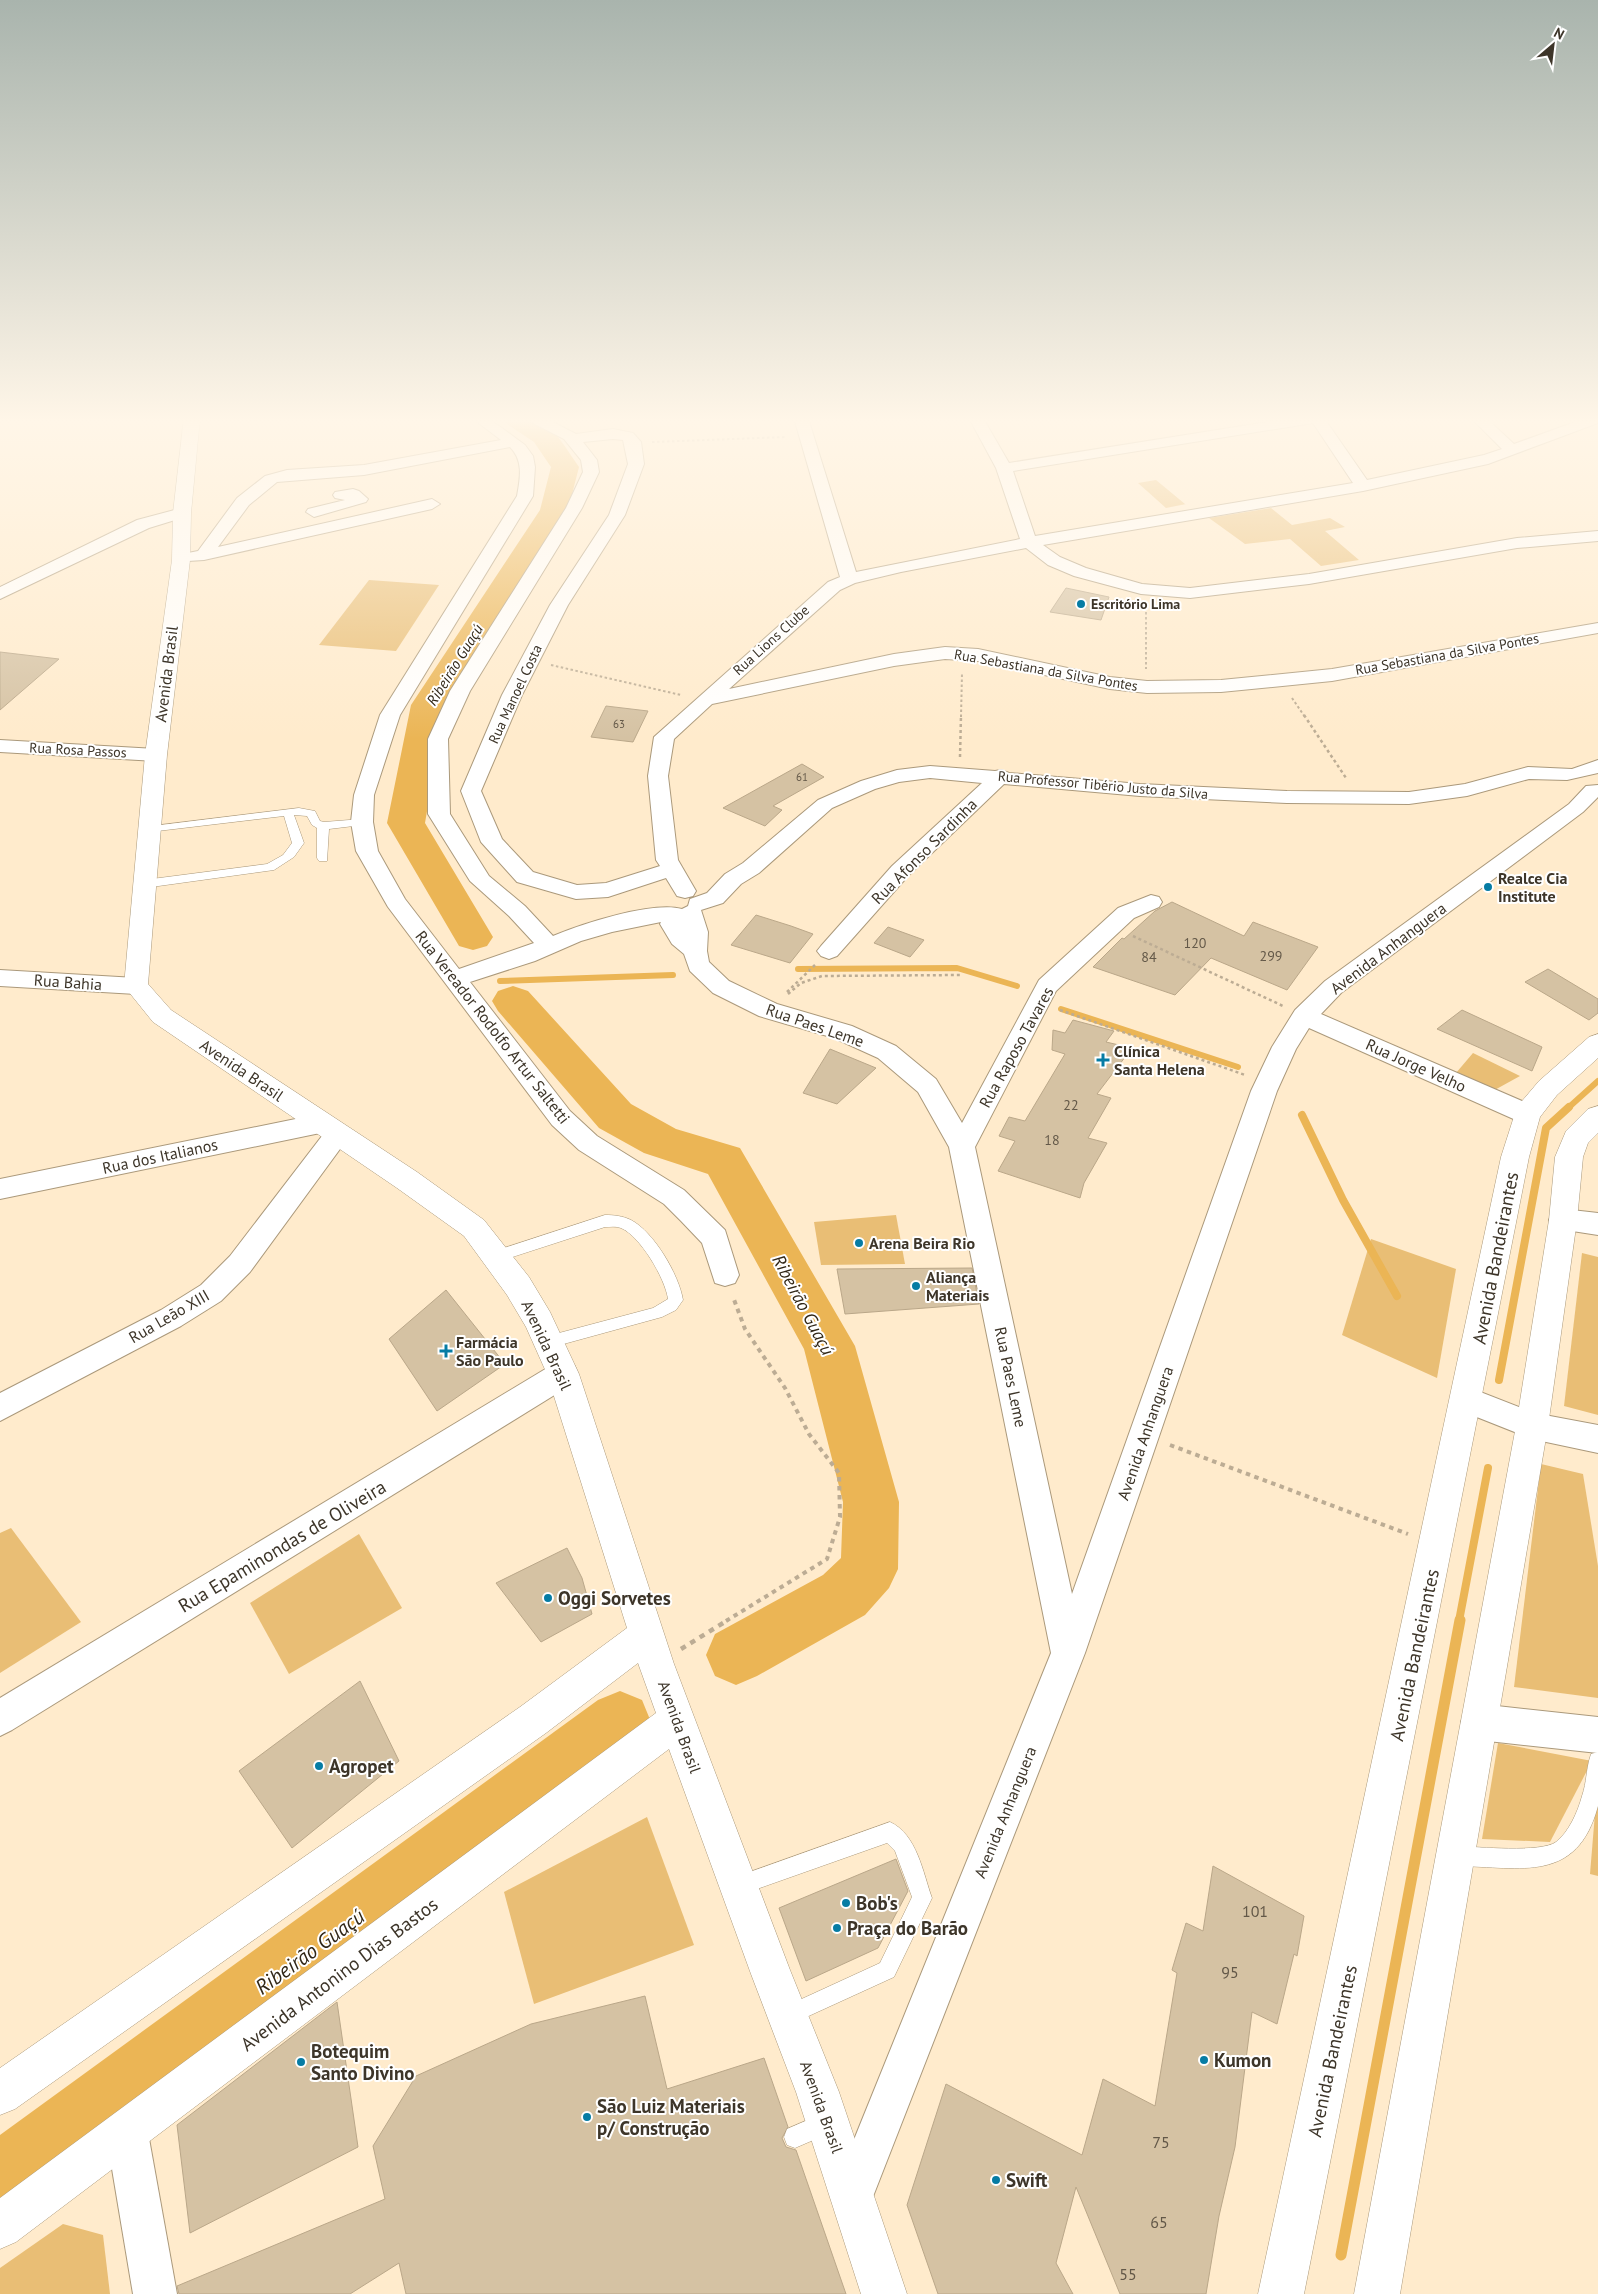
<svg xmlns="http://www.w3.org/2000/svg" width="1598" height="2294" viewBox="0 0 1598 2294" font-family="'PT Sans',sans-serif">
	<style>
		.green { fill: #e9be75 }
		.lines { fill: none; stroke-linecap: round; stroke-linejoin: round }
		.stream-far2 { stroke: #ebb555; stroke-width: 6 }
		.stream-far1 { stroke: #ebb555; stroke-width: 8 }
		.stream { stroke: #ebb555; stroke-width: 11 }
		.river { fill: #ebb555; fill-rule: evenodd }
		.building { fill: #d5c2a3; stroke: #baa789 }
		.service-casing { stroke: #ab997b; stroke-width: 1 }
		.minor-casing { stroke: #ab997b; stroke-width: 2 }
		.tertiary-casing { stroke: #ab997b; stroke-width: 1 }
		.secondary-casing { stroke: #ab997b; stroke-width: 1 }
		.path-far3 { stroke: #bcac94; stroke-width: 2; stroke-dasharray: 2.5 2.5; stroke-linecap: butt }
		.path-far2 { stroke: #bcac94; stroke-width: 2.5; stroke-dasharray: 3 3; stroke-linecap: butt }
		.path-far1 { stroke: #bcac94; stroke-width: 4; stroke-dasharray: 4.5 4.5; stroke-linecap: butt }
		.path { stroke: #bcac94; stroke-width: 4.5; stroke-dasharray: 5.5 5.5; stroke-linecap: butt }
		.service { fill: #fff; fill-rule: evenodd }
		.minor { fill: #fff; fill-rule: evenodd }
		.tertiary { fill: #fff; fill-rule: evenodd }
		.secondary { fill: #fff; fill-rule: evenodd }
		.poi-dot { fill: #067ca4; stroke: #fff; stroke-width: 2 }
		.labels { text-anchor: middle; stroke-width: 4; stroke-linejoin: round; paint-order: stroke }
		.far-number-label { font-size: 11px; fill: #635848 }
		.far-poi-label { font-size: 14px; font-weight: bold; fill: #3d3529; stroke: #fff; text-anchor: start }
		.far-street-label { font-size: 14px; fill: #3d3529; stroke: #fff }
		.number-label { font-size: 14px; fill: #635848 }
		.far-water-label { font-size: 15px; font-style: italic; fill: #312717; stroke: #fff }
		.street-label { font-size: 16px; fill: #3d3529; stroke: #fff }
		.poi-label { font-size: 16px; font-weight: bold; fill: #3d3529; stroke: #fff; text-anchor: start }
		.near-number-label { font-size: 16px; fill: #635848 }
		.water-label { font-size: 18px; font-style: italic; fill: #312717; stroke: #fff }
		.near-street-label { font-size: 19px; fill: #3d3529; stroke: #fff }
		.near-poi-label { font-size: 19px; font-weight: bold; fill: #3d3529; stroke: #fff; text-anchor: start }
		.near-water-label { font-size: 21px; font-style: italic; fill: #312717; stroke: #fff }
	</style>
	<rect width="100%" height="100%" fill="#ffebcc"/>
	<!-- green -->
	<g class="green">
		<polygon points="1156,480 1185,504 1186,504 1166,508 1138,483"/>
		<polygon points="1271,508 1292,525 1330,518 1345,527 1325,531 1359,560 1321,566 1290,539 1245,544 1209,518"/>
		<polygon points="369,580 439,585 396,651 319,645"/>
		<polygon points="1473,1053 1520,1076 1491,1092 1456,1073"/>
		<polygon points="896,1215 905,1264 821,1265 814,1222"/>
		<polygon points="1371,1239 1456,1269 1437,1378 1342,1335"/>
		<polygon points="1582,1253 1598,1257 1598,1415 1564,1406"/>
		<polygon points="1541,1464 1583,1474 1598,1566 1598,1698 1514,1687"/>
		<polygon points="11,1528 81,1622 0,1673 0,1533"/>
		<polygon points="359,1534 402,1608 289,1674 250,1603"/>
		<polygon points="1498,1743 1592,1761 1550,1842 1482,1839"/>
		<polygon points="1598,1777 1598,1876 1590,1874"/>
		<polygon points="647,1817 694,1945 534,2004 504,1892"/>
		<polygon points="63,2224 103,2235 110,2294 0,2294 0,2268"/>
	</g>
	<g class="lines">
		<!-- stream-far2 -->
		<g class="stream-far2">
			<polyline points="798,969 957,968 1017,986"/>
			<polyline points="500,981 673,975"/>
			<polyline points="1061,1009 1238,1067"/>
			<polyline points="1568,1108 1598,1081"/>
		</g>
		<!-- stream-far1 -->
		<g class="stream-far1">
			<polyline points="1302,1115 1343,1200 1397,1296"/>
			<polyline points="1499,1380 1546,1128 1569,1107"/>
			<polyline points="1459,1621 1488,1468"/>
		</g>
		<!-- stream -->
		<polyline class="stream" points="1341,2255 1460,1620"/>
		<!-- river -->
		<g class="river">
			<path d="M 503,418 C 548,412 556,434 579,467 L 568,510 L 445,705 L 425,823 L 493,937 L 487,946 L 473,950 L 459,946 L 387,823 L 411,705 L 540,510 L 551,467 L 534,442 L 507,424 Z"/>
			<polygon points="513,986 528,991 631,1104 676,1129 740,1148 855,1346 899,1502 898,1569 889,1588 865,1615 757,1676 736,1685 715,1676 706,1655 715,1634 823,1575 841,1558 843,1502 804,1349 708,1174 644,1153 599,1128 498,1011 492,1001 498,991"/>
			<polygon points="620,1691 642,1700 651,1722 642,1744 26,2207 0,2218 0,2135 598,1700"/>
		</g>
	</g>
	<!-- building -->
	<g class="building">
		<polygon points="1066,588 1109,597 1101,620 1050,612"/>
		<polygon points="0,652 59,659 0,710"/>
		<polygon points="606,706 648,711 633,742 591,737"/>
		<polygon points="802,764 824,777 773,806 782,810 765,826 723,808"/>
		<polygon points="1172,902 1244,936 1253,922 1318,947 1287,990 1211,958 1175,995 1093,967 1122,938 1124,939 1155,911"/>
		<polygon points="756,915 791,926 813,934 790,963 731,945"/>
		<polygon points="888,927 924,940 910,957 874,943"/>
		<polygon points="1548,969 1598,999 1598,1013 1589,1020 1525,982"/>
		<polygon points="1462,1010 1542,1047 1532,1071 1437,1029"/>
		<polygon points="1073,1020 1114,1031 1106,1042 1132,1048 1097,1094 1111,1098 1088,1138 1107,1143 1084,1183 1080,1198 998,1171 1015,1141 999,1136 1009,1117 1025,1121 1065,1054 1052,1050 1053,1030 1065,1033"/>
		<polygon points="830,1049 876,1068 837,1104 803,1093"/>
		<polygon points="972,1268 979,1304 845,1314 837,1269"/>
		<polygon points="446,1290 505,1364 437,1411 389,1339"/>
		<polygon points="567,1548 582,1578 592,1614 541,1642 496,1583"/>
		<polygon points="360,1681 399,1761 292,1848 239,1771"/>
		<polygon points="896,1859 908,1891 878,1948 806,1981 779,1908"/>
		<polygon points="1213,1866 1304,1916 1297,1956 1294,1954 1277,2024 1252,2012 1235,2147 1219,2216 1206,2294 1120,2294 1076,2187 1056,2263 1073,2294 938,2294 907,2205 946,2084 1082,2155 1103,2079 1155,2106 1177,1973 1172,1970 1186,1923 1203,1931"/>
		<polygon points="645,1996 667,2089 764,2058 788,2127 782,2138 786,2147 796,2150 846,2294 406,2294 399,2263 350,2294 179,2294 177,2286 385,2199 373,2146 416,2076 531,2024"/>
		<polygon points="337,2002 358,2147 190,2233 177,2125"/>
	</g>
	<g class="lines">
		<!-- service casing -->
		<g class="service-casing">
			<g id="service">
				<polygon points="299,808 315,811 320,821 324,822 362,819 368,822 362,825 329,829 327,861 319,861 317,858 317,828 312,825 307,816 294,815 304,843 294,857 274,870 144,888 138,884 144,880 267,864 283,855 292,843 284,816 149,832 145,831 145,827"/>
				<path d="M 605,1215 C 614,1215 623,1216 631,1220 C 654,1232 679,1275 683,1300 L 676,1310 L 662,1317 L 549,1348 L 544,1347 L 541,1342 L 544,1337 L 653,1308 L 668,1299 C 665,1278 640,1236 621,1228 C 616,1226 610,1227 605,1227 L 497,1262 L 492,1260 L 490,1256 L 492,1252 Z"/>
				<path d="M 1598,1752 C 1598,1768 1598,1790 1598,1806 C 1577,1884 1522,1867 1457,1866 L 1450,1863 L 1447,1856 L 1450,1849 L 1457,1846 C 1478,1847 1541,1853 1556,1842 C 1569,1832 1578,1811 1582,1796 C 1587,1782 1586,1768 1591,1754 Z"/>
				<path d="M 890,1822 C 917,1834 923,1873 932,1898 L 894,1977 L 789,2025 L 782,2022 L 779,2015 L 782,2008 L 880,1963 L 912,1897 L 895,1851 L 887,1843 L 740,1895 L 733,1892 L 730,1885 L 733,1878 Z"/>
				<polygon points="824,2113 832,2116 835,2124 832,2132 795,2148 787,2145 784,2137 787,2129"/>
			</g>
		</g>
		<!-- minor casing -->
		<g class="minor-casing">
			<g id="minor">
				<path d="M 472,418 L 488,418 L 525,445 L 533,456 L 535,467 L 533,496 L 400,715 L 374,795 L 373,822 L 378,851 L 405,899 L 459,969 L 534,943 L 509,916 L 470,881 L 428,814 L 428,739 L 450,691 L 566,508 L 583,472 L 581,460 L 564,439 L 529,421 L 527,418 L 545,418 L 576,434 L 613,429 L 633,433 L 641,442 L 644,464 L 625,515 L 568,605 L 522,695 L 481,791 L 502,839 L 533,872 L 577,885 L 606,883 L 660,866 L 656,860 L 648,776 L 654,737 L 828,582 L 840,577 L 794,418 L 808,418 L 856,572 L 1020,539 L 996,468 L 969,418 L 983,418 L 1009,463 L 1292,418 L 1324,418 L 1367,480 L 1484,455 L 1502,449 L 1471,418 L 1486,418 L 1514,444 L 1586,418 L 1598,418 L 1598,423 L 1488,464 L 1363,491 L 1043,545 L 1060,557 L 1086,568 L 1142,584 L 1190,588 L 1309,574 L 1517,538 L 1598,531 L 1598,541 L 1517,548 L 1309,584 L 1190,598 L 1141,594 L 1074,576 L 1048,565 L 1026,548 L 901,572 L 855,583 L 840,590 L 729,689 L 894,654 L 945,647 L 978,649 L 1110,677 L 1147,681 L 1221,680 L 1332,669 L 1598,623 L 1598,633 L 1332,681 L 1221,692 L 1147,693 L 1110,689 L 978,661 L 945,659 L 894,666 L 712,704 L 674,739 L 668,776 L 678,860 L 696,891 L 693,896 L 685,898 L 677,896 L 666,878 L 608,897 L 576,899 L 517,882 L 481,842 L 461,791 L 502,695 L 550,605 L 609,515 L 628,464 L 623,440 L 613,439 L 583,442 L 597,460 L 599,472 L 582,508 L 470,691 L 448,739 L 450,814 L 489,876 L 525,906 L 553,936 C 582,924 652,901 682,909 L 688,906 L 690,899 L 707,893 L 725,874 L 743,863 L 818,800 L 861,781 L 897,770 L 930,766 L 995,771 L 1001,770 L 1009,773 L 1140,784 L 1287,791 L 1409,792 L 1465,784 L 1528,767 L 1572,769 L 1598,760 L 1598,773 L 1567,780 L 1529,779 L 1467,796 L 1409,804 L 1287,803 L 1140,796 L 1004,784 L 908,876 L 837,956 L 829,959 L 821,956 L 817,951 L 821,946 L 892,866 L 982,783 L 930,778 L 899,782 L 875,789 L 832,808 L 759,873 L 741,884 L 723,903 L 701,910 L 708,932 L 707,951 L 709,962 L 729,981 L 777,1004 L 852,1026 L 896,1046 L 936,1079 L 962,1123 L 1039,980 L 1118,908 L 1151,895 L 1159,897 L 1162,902 L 1159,907 L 1134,918 L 1056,991 L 975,1147 L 1072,1594 L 1251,1091 L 1272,1047 L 1295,1010 L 1325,981 L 1569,804 L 1586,786 L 1598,785 L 1598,797 L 1583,812 L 1341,993 L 1321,1014 L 1536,1107 L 1540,1114 L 1536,1121 L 1527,1124 L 1518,1121 L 1309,1028 L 1296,1049 L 1277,1091 L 1085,1653 L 874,2194 L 868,2209 L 853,2215 L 838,2209 L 832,2194 L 1051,1653 L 949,1147 L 918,1092 L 878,1058 L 834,1038 L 759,1016 L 713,993 L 690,971 L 684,954 L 672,944 L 660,924 L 661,922 L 612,932 L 581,941 L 535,961 L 470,982 L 570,1111 L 597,1136 L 684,1190 L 725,1230 L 739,1275 L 735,1283 L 725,1286 L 715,1283 L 702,1243 L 681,1221 L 664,1204 L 579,1150 L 552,1125 L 388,907 L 356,851 L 351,822 L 354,795 L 380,715 L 517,496 C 520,479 524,461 510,447 L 364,475 L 277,482 L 249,505 L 218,547 L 432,499 L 440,504 L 432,509 L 204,560 L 188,561 L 185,557 L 188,553 L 198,551 L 237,498 L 265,476 L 287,470 L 364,465 L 501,440 ZM 1313,423 L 1353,483 L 1035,536 L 1013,471 Z"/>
				<polygon points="353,489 359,491 368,499 366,502 314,517 306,512 308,509 345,500 335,498 333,495 335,492"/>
				<polygon points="182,508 188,510 190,513 188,516 149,528 0,599 0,587 137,520"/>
				<polygon points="0,740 156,749 163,751 166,755 163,759 156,761 0,752"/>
				<polygon points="0,970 136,978 144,980 148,986 144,992 136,994 0,986"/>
				<polygon points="320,1114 329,1117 333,1124 332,1126 338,1124 347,1127 351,1134 250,1272 221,1301 181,1326 0,1421 0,1393 161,1310 201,1285 230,1256 325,1132 0,1199 0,1179"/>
				<polygon points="1563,1209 1598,1213 1598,1235 1553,1228 1549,1220 1553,1212"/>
				<polygon points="563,1361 574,1365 578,1374 574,1383 12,1730 0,1736 0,1698 552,1365"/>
				<polygon points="1465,1386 1534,1413 1598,1425 1598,1453 1532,1439 1454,1408 1450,1399 1454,1390"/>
				<polygon points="1479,1704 1598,1717 1598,1753 1479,1740 1467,1734 1461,1722 1467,1710"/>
				<polygon points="127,2112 142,2118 148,2133 177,2294 133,2294 106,2133 112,2118"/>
			</g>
		</g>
		<!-- tertiary casing -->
		<g class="tertiary-casing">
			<g id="tertiary">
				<polygon points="1598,1034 1598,1058 1557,1095 1540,1117 1529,1157 1304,2294 1258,2294 1501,1157 1517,1107 1539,1081 1589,1037"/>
				<polygon points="1598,1106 1598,1133 1588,1143 1583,1157 1577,1220 1548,1426 1400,2294 1354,2294 1516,1426 1549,1220 1555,1157 1566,1131 1588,1109"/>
			</g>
		</g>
		<!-- secondary casing -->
		<g class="secondary-casing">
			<polygon id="secondary" points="184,418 200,418 191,513 190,560 167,755 148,984 171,1010 417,1172 484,1220 529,1277 550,1312 579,1374 674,1664 790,1970 839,2092 907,2294 861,2294 796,2092 751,1974 669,1749 16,2242 0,2249 0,2198 656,1713 638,1663 546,1733 15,2109 0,2115 0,2068 520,1707 627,1628 547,1374 526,1327 507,1295 464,1236 397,1188 153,1022 124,986 145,755 172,560 173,513"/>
		</g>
		<!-- path-far3 -->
		<g class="path-far3">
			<polyline points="652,442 786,437"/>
			<polyline points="1146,607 1146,669"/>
			<polyline points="551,665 681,695"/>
			<polyline points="1292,698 1305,717"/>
			<polyline points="961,717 962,673"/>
		</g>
		<!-- path-far2 -->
		<g class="path-far2">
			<polyline points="1304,715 1346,778"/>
			<polyline points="960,757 961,715"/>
			<polyline points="1133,936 1283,1006"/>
			<polyline points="787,992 815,965"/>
			<polyline points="788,994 801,983 822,976 961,975"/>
			<polyline points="1060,1010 1245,1075"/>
		</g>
		<!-- path-far1 -->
		<g class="path-far1">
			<polyline points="1170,1445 1408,1534"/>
			<polyline points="726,1621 827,1559 840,1517 839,1473 809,1434 785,1388 745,1329 733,1297"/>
		</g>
		<!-- path -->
		<polyline class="path" points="681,1649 728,1620"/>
		<!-- service -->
		<use href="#service" class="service"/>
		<!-- minor -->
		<use href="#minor" class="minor"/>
		<!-- tertiary -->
		<use href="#tertiary" class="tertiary"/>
		<!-- secondary -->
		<use href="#secondary" class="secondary"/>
	</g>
	<!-- sky -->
	<linearGradient id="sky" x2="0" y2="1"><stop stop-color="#a9b4ad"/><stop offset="0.57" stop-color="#fff6e8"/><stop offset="1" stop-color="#fff6e8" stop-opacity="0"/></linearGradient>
	<rect width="1598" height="739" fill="url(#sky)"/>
	<!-- markers -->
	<g class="poi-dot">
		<circle cx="1081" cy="604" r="5"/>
		<circle cx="1488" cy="887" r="5"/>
		<path d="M1100.5 1052.5h5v5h5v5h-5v5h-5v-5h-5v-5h5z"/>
		<circle cx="859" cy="1243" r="5"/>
		<circle cx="916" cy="1286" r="5"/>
		<path d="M443.5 1343.5h5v5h5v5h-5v5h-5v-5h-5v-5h5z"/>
		<circle cx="548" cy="1598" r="5"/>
		<circle cx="319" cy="1766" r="5"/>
		<circle cx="846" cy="1903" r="5"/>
		<circle cx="837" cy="1928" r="5"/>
		<circle cx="1204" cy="2060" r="5"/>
		<circle cx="301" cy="2062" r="5"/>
		<circle cx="587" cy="2117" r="5"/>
		<circle cx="996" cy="2180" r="5"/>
	</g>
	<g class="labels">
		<!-- far-number labels -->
		<g class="far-number-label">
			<text x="619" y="728">63</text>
			<text x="802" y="781">61</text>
		</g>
		<!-- far-poi labels -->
		<g class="far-poi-label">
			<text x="1091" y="609">Escritório Lima</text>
		</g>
		<!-- far-street labels -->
		<g class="far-street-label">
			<text transform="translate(771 640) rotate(-42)" y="5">Rua Lions Clube</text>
			<text transform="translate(1447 654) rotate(-10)" y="5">Rua Sebastiana da Silva Pontes</text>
			<text transform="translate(1046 670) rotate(10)" y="5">Rua Sebastiana da Silva Pontes</text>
			<text transform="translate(515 694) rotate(-65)" y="5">Rua Manoel Costa</text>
			<text transform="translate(78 750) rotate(3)" y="5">Rua Rosa Passos</text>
			<text transform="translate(1103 785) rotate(5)" y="5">Rua Professor Tibério Justo da Silva</text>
		</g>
		<!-- number labels -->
		<g class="number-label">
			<text x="1195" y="948">120</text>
			<text x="1271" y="961">299</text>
			<text x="1149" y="962">84</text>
			<text x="1071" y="1110">22</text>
			<text x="1052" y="1145">18</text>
		</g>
		<!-- far-water labels -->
		<g class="far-water-label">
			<text transform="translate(455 665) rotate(-58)" y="5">Ribeirão Guaçú</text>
		</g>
		<!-- street labels -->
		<g class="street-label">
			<text transform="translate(166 674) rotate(-83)" y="6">Avenida Brasil</text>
			<text transform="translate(924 851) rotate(-45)" y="6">Rua Afonso Sardinha</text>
			<text transform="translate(1388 948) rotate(-37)" y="6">Avenida Anhanguera</text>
			<text transform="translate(68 982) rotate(4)" y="6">Rua Bahia</text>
			<text transform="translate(815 1025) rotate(19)" y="6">Rua Paes Leme</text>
			<text transform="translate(493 1027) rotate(52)" y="6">Rua Vereador Rodolfo Artur Saltetti</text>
			<text transform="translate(1016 1047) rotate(-61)" y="6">Rua Raposo Tavares</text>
			<text transform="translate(1416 1065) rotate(24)" y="6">Rua Jorge Velho</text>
			<text transform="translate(242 1070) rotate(34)" y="6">Avenida Brasil</text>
			<text transform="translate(160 1156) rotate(-12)" y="6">Rua dos Italianos</text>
			<text transform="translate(169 1316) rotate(-30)" y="6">Rua Leão XIII</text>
			<text transform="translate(547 1345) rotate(65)" y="6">Avenida Brasil</text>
			<text transform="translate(1011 1377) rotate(78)" y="6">Rua Paes Leme</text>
			<text transform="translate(1145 1433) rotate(-71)" y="6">Avenida Anhanguera</text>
			<text transform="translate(680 1727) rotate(70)" y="6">Avenida Brasil</text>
			<text transform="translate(1005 1812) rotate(-68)" y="6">Avenida Anhanguera</text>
			<text transform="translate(822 2107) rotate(70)" y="6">Avenida Brasil</text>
		</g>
		<!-- poi labels -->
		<g class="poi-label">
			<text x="1498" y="884">Realce Cia<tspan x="1498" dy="18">Institute</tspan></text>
			<text x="1114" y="1057">Clínica<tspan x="1114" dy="18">Santa Helena</tspan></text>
			<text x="869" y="1249">Arena Beira Rio</text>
			<text x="926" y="1283">Aliança<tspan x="926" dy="18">Materiais</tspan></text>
			<text x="456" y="1348">Farmácia<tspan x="456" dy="18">São Paulo</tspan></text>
		</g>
		<!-- near-number labels -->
		<g class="near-number-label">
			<text x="1255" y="1917">101</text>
			<text x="1230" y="1978">95</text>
			<text x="1161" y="2148">75</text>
			<text x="1159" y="2228">65</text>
			<text x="1128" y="2280">55</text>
		</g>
		<!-- water labels -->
		<g class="water-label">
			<text transform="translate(803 1305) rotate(62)" y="6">Ribeirão Guaçú</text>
		</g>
		<!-- near-street labels -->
		<g class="near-street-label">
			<text transform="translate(1495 1258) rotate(-79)" y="7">Avenida Bandeirantes</text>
			<text transform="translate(282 1546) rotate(-31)" y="7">Rua Epaminondas de Oliveira</text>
			<text transform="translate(1414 1655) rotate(-78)" y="7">Avenida Bandeirantes</text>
			<text transform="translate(339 1974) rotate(-37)" y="7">Avenida Antonino Dias Bastos</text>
			<text transform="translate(1332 2051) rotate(-78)" y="7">Avenida Bandeirantes</text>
		</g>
		<!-- near-poi labels -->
		<g class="near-poi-label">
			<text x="558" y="1605">Oggi Sorvetes</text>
			<text x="329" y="1773">Agropet</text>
			<text x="856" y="1910">Bob's</text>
			<text x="847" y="1935">Praça do Barão</text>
			<text x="311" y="2058">Botequim<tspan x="311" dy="22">Santo Divino</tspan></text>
			<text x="1214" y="2067">Kumon</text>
			<text x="597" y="2113">São Luiz Materiais<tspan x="597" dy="22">p/ Construção</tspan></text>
			<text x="1006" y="2187">Swift</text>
		</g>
		<!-- near-water labels -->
		<g class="near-water-label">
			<text transform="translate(310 1952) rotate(-36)" y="7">Ribeirão Guaçú</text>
		</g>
	</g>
	<!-- north arrow -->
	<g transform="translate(1553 45) rotate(28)" stroke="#ffffff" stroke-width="4" paint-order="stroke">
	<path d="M0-4L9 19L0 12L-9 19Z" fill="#3d3529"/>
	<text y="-8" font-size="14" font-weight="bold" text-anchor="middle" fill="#3d3529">N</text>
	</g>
</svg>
